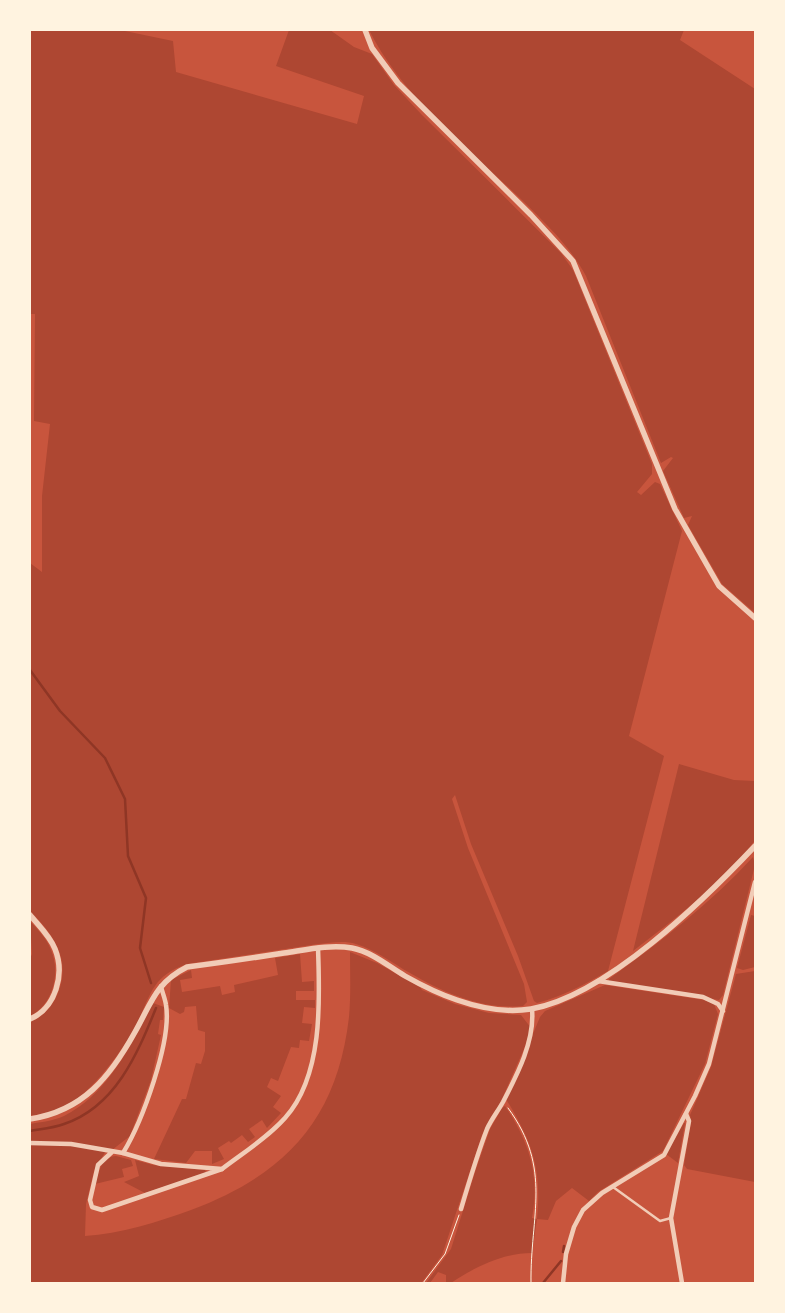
<svg xmlns="http://www.w3.org/2000/svg" width="785" height="1313" viewBox="0 0 785 1313" font-family="Cabin,sans-serif">
	<style>
		.green { fill: #ae4732 }
		.lines { fill: none; stroke-linecap: round; stroke-linejoin: round }
		.stream { stroke: #8f3625; stroke-width: 2.5 }
		.path { stroke: #fff3e0; stroke-width: 1 }
		.service { stroke: #f1ccb7; stroke-width: 2.5 }
		.minor { stroke: #f1ccb7; stroke-width: 4.5 }
		.tertiary { stroke: #f1ccb7; stroke-width: 5.5 }
	</style>
	<rect width="100%" height="100%" fill="#c8553d"/>
	<!-- green -->
	<g class="green">
		<path d="M 30,30 L 120,30 L 173,41 L 176,72 L 357,124 L 364,96 L 276,66 L 289,30 L 330,30 L 354,47 L 372,54 L 394,85 L 422,115 L 561,253 L 573,270 L 652,464 L 652,474 L 637,492 L 641,495 L 655,482 L 660,484 L 682,531 L 629,736 L 664,756 L 608,971 C 586,984 563,996 537,1003 L 534,1001 L 518,956 L 471,844 L 455,795 L 452,799 L 468,848 L 524,984 L 527,1002 L 523,1006 C 483,1010 444,993 410,973 C 392,963 376,950 356,944 C 344,940 330,943 318,944 L 187,964 C 149,977 151,998 134,1029 C 121,1053 86,1100 60,1109 C 51,1113 40,1114 30,1116 L 30,1022 C 57,1012 70,975 58,949 C 52,934 41,922 30,911 L 30,563 L 42,572 L 42,496 L 50,424 L 34,421 L 35,314 L 30,314 Z"/>
		<path d="M 369,30 L 684,30 L 680,40 L 755,89 L 755,613 L 722,584 L 688,525 L 692,516 L 684,518 L 663,471 L 673,458 L 671,457 L 661,463 L 586,276 C 570,246 546,224 522,200 C 469,150 402,96 369,30 Z"/>
		<path d="M 679,764 L 734,780 L 755,781 L 755,840 C 727,880 672,921 633,951 Z"/>
		<path d="M 753,857 L 755,865 L 723,995 L 719,1000 L 609,982 L 609,979 C 659,943 711,903 753,857 Z"/>
		<polygon points="751,915 755,916 755,967 743,970 737,968"/>
		<path d="M 30,921 C 38,930 47,939 51,950 C 61,973 53,1005 30,1016 L 30,959 L 32,954 Z"/>
		<path d="M 350,952 L 377,963 L 420,987 L 422,990 L 455,1004 L 489,1013 L 521,1015 L 531,1028 L 524,1049 L 502,1099 L 482,1135 L 442,1255 L 422,1282 L 30,1283 L 30,1124 C 41,1122 53,1121 64,1116 C 108,1094 131,1045 153,1003 L 164,1007 L 163,1020 L 160,1020 L 158,1034 L 161,1035 L 151,1080 L 130,1136 L 112,1150 L 107,1149 L 94,1171 L 86,1204 L 85,1236 C 120,1234 158,1222 191,1210 C 286,1174 337,1120 349,1017 C 351,995 350,973 350,952 Z"/>
		<polygon points="300,954 302,982 314,981 314,991 296,991 296,1000 315,1000 315,1008 304,1007 302,1023 312,1024 309,1041 300,1040 299,1048 291,1047 278,1081 271,1078 267,1087 281,1096 273,1107 281,1113 267,1128 262,1120 249,1129 255,1137 248,1142 242,1135 231,1143 229,1141 218,1148 224,1159 212,1164 212,1151 195,1151 186,1163 154,1159 182,1099 186,1099 196,1063 201,1064 205,1051 205,1032 198,1030 196,1006 185,1007 184,1012 180,1014 169,1008 171,980 191,970 192,978 180,980 182,992 220,986 222,995 235,992 234,985 278,975 275,958"/>
		<polygon points="755,971 755,1182 687,1169 684,1165 691,1122 690,1115 711,1067 736,974"/>
		<path d="M 605,985 L 704,1000 L 714,1004 L 718,1014 L 705,1064 L 663,1151 L 598,1192 L 589,1201 L 572,1188 L 556,1201 L 548,1220 L 537,1219 L 532,1253 C 503,1253 475,1267 451,1283 L 446,1283 L 446,1275 L 438,1272 L 430,1283 L 426,1283 L 451,1249 L 476,1169 L 490,1129 L 502,1108 L 505,1106 C 529,1142 540,1174 532,1218 L 537,1219 C 542,1168 532,1142 506,1099 L 540,1017 L 545,1011 Z"/>
		<polygon points="684,1123 685,1123 678,1163 666,1154"/>
		<path d="M 116,1156 L 131,1160 L 133,1166 L 122,1169 L 124,1177 L 95,1184 C 99,1172 101,1157 116,1156 Z"/>
		<polygon points="135,1160 153,1165 205,1170 206,1173 145,1193 124,1182 139,1176"/>
	</g>
	<g class="lines">
		<!-- stream -->
		<g class="stream">
			<polyline points="30,670 60,711 105,758 125,799 128,856 146,898 140,948 151,983"/>
			<path d="M 30,1131 C 41,1129 53,1128 64,1124 C 115,1107 137,1055 156,1008"/>
			<polyline points="563,1252 564,1246"/>
			<polyline points="543,1283 561,1261"/>
		</g>
		<!-- path -->
		<g class="path">
			<path d="M 508,1108 C 553,1169 530,1215 531,1283"/>
			<polyline points="423,1283 445,1254 459,1215"/>
		</g>
		<!-- service -->
		<polyline class="service" points="613,1187 660,1221 671,1218"/>
		<!-- minor -->
		<g class="minor">
			<polyline points="598,981 703,997 718,1004 723,1011"/>
			<polyline points="30,1143 71,1144 123,1153 161,1164 222,1169 102,1210 92,1207 90,1200 98,1165 112,1152"/>
			<path d="M 123,1153 C 142,1122 172,1041 166,1005 C 165,998 162,992 161,986"/>
			<path d="M 222,1169 C 243,1153 267,1138 285,1118 C 323,1076 320,1001 318,948"/>
			<path d="M 461,1209 C 469,1182 477,1155 487,1129 C 491,1120 498,1111 503,1102 C 517,1075 535,1041 532,1009"/>
			<polyline points="563,1283 566,1254 574,1227 583,1210 602,1193 664,1155 695,1096 709,1064 755,882"/>
			<polyline points="682,1283 671,1218 689,1121 686,1114"/>
		</g>
		<!-- tertiary -->
		<g class="tertiary">
			<polyline points="365,30 372,48 398,83 531,215 573,261 675,509 719,586 755,618"/>
			<path d="M 30,915 C 39,926 50,936 55,949 C 65,974 56,1008 30,1019"/>
			<path d="M 30,1119 C 83,1111 110,1077 135,1032 C 151,1004 155,983 187,967 C 219,963 252,958 284,953 C 305,950 330,944 352,948 C 372,952 388,966 405,976 C 421,985 439,994 457,1000 C 480,1008 506,1013 531,1009 C 606,996 704,900 755,846"/>
		</g>
	</g>
	<!-- border -->
	<rect width="785" height="1313" fill="none" stroke="#fff3e0" stroke-width="62"/>
</svg>
